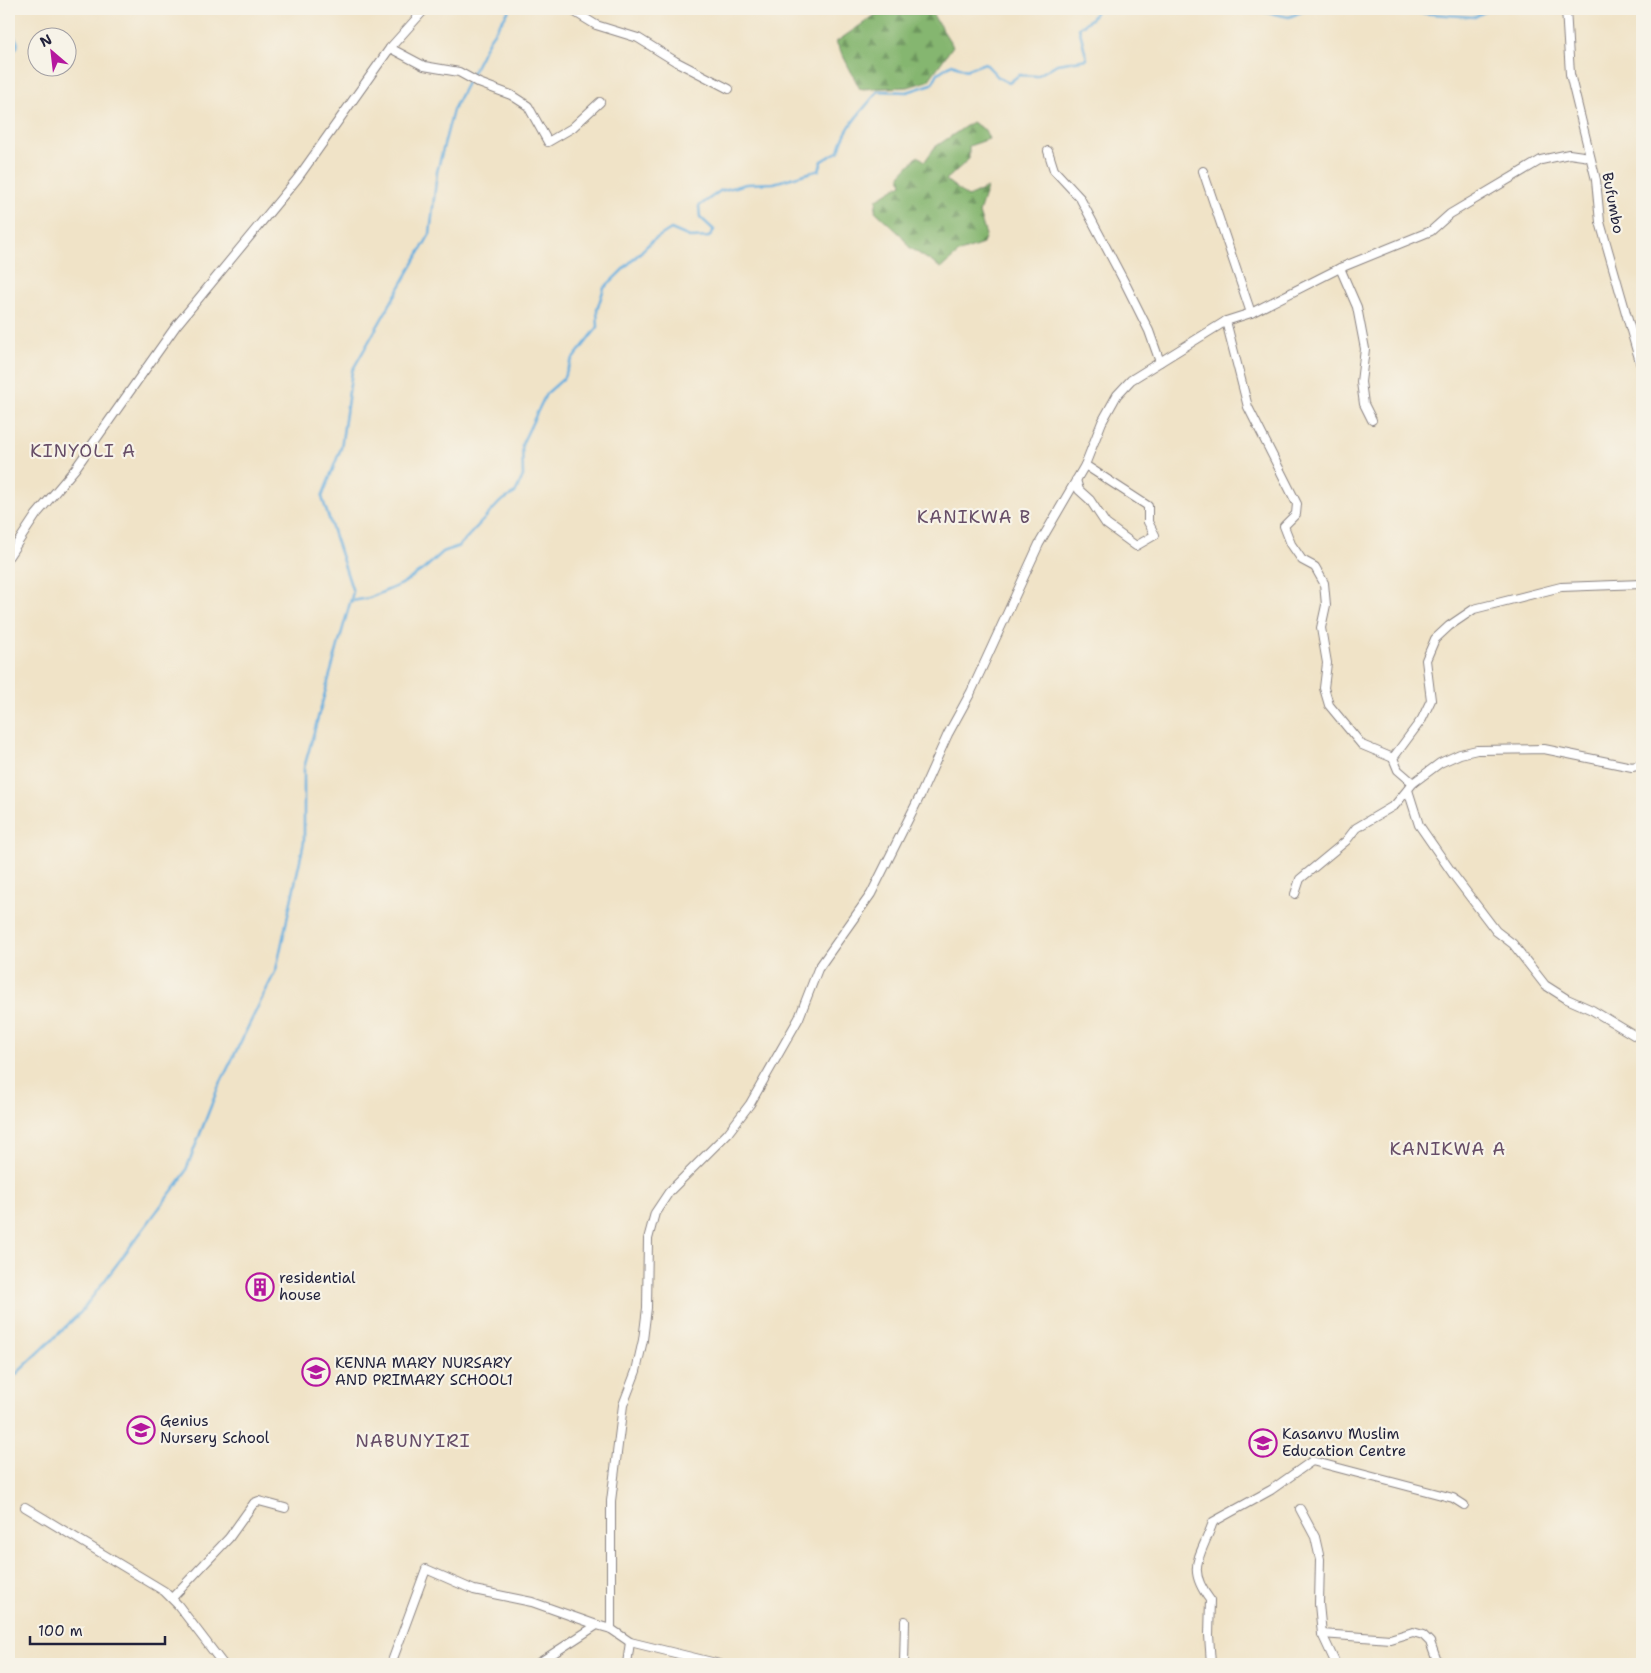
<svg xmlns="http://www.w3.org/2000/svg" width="1651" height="1673" viewBox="0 0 1651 1673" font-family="'Shantell Sans',sans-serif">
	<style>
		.forest { fill: url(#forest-firs); stroke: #546c56 }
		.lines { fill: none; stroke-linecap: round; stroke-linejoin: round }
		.stream { stroke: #68afdf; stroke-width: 2.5 }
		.river { stroke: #68afdf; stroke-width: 16 }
		.street-casing { stroke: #898281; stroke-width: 10 }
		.street { stroke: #fff; stroke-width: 8 }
		.labels { text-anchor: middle; stroke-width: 4.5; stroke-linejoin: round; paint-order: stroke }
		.street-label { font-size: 15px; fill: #22223b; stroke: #f7f3e8 }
		.poi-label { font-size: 15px; fill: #22223b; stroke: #f7f3e8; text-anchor: start }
		.quarter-label { font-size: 18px; letter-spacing: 1px; fill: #664d67; stroke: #f7f3e8 }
	</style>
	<defs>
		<pattern id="forest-firs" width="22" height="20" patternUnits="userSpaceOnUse" patternTransform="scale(1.25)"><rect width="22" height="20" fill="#85b670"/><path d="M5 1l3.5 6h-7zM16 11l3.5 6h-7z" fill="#6c945d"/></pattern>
	</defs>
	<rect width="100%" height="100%" fill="#f7f3e8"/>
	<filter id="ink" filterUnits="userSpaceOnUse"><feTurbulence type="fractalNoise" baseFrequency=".02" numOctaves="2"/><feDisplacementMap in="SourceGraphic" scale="10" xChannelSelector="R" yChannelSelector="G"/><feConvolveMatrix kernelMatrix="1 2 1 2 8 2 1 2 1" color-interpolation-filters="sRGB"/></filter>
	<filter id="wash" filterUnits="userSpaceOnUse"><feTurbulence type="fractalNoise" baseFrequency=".0096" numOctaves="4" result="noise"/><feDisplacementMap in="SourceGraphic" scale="20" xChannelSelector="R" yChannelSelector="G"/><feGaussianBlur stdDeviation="1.12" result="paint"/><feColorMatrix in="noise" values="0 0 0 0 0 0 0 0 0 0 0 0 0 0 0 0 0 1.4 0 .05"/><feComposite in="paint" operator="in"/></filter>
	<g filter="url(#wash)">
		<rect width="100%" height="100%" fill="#f0e3c7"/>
		<!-- forest -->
		<g class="forest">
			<polygon points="884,9 929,9 953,46 928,81 908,87 860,89 836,42"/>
			<polygon points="972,122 985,130 989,139 969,146 969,159 946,180 968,197 987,188 979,213 986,235 983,244 960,252 941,268 909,247 902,236 875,211 877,199 902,184 900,175 918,156 925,161 935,147"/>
		</g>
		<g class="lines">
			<!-- stream -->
			<g class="stream">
				<polyline points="1251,9 1289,17 1308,9"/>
				<polyline points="1398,9 1419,13 1475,17 1490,9"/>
				<path d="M 352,601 L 369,598 L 402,584 L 424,569 L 443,552 L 459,546 L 500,502 L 515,493 L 523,476 L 522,444 L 546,394 L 563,379 L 572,360 L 598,327 L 597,310 L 604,288 L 652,241 L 671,229 L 692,238 L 709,237 L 714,230 L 700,217 L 699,206 L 720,191 L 746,184 L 774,183 L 819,170 L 822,161 L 839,151 C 845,125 863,111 878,91 L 907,92 L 932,84 L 938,73 L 952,64 L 966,70 L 985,63 L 999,78 L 1009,83 L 1019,75 L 1037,76 L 1057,64 L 1087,59 L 1079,28 L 1092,18 L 1097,9"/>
				<polyline points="9,1381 81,1312 184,1175 218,1088 276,970 304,842 304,768 353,592 322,497 341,448 352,371 430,234 437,172 453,110 490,38 510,9"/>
			</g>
			<!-- river -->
			<polyline class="river" points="9,41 11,44 9,46"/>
		</g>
	</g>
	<g filter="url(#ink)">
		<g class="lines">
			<!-- street casing -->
			<g class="street-casing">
				<g id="street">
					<polyline points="570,9 596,25 638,38 675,61 729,89"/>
					<polyline points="1566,9 1570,74 1596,180 1600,222 1642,369"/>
					<polyline points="390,48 424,66 459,72 479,83 511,95 528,106 548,142 572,128 600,102"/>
					<polyline points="1048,151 1054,170 1080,198 1126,285 1149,331 1160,362"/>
					<polyline points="1203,171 1251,313"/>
					<polyline points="1340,268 1357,307 1365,349 1361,382 1364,404 1372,420"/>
					<polyline points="1226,321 1248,407 1297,504 1296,514 1284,526 1291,544 1302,560 1315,567 1324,583 1326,605 1321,628 1327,663 1324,688 1329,705 1362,745 1393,758"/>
					<polyline points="1076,480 1079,490 1090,500 1106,524 1136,546 1155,535 1148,522 1148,506 1085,465"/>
					<polyline points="9,556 36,515 75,469 176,326 297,179 390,48 425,9"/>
					<polyline points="1413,783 1440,763 1460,754 1477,750 1544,749 1632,767 1642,765"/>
					<polyline points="1408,790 1419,825 1455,877 1496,931 1513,944 1545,985 1567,999 1592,1010 1642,1040"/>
					<polyline points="1295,894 1300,879 1346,841 1356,828 1395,805 1413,783 1398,770 1393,758 1422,719 1431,700 1426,660 1435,639 1449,626 1474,609 1561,587 1642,584"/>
					<polyline points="25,1507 164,1591 178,1605 223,1664"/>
					<polyline points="1300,1509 1315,1537 1320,1559 1319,1604 1322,1634 1336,1664"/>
					<polyline points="172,1598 229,1538 254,1503 259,1501 285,1508"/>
					<polyline points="611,1629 611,1501 623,1405 636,1371 643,1340 647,1308 648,1239 655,1213 669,1192 728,1133 750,1104 799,1018 818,969 871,894 921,794 948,734 971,692 1039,544 1085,465 1102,422 1117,395 1131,380 1226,321 1251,313 1340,268 1431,231 1450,214 1541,160 1569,154 1590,157"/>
					<polyline points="1322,1634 1390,1639 1413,1632 1423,1635 1430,1642 1438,1664"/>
					<polyline points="391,1664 426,1569 474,1590 532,1602 597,1625"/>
					<polyline points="537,1664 597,1625 611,1629 630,1642 720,1664"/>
					<polyline points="627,1664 630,1642"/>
					<polyline points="904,1664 905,1621"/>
					<path d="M 1211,1664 L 1209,1635 L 1210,1600 C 1185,1567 1201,1557 1213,1522 L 1271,1490 L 1312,1461 L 1453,1498 L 1464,1505"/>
				</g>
			</g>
			<!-- street -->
			<use href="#street" class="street"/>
		</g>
	</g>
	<!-- icons -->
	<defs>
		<g id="building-ring" transform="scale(1.4375)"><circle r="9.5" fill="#f7f3e8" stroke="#b5179e" stroke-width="1.5"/><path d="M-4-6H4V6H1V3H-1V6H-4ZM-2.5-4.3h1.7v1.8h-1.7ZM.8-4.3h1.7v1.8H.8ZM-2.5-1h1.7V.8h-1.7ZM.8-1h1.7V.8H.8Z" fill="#b5179e"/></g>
		<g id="school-ring" transform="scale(1.4375)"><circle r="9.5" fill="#f7f3e8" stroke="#b5179e" stroke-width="1.5"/><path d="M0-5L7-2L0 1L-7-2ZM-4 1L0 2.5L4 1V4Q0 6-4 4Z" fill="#b5179e"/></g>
	</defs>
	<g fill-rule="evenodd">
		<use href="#building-ring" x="260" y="1287"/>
		<use href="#school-ring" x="316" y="1372"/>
		<use href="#school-ring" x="141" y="1430"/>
		<use href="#school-ring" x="1263" y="1443"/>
	</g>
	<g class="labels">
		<!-- street labels -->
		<g class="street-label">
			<text transform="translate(1613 203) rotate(79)" y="5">Bufumbo</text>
		</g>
		<!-- poi labels -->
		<g class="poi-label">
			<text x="279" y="1283">residential<tspan x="279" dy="17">house</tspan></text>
			<text x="335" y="1368">KENNA MARY NURSARY<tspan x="335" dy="17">AND PRIMARY SCHOOL1</tspan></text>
			<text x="160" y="1426">Genius<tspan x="160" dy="17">Nursery School</tspan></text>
			<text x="1282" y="1439">Kasanvu Muslim<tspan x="1282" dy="17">Education Centre</tspan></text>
		</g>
		<!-- quarter labels -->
		<g class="quarter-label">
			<text x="83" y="457">KINYOLI A</text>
			<text x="974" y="523">KANIKWA B</text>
			<text x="1448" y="1155">KANIKWA A</text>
			<text x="413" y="1447">NABUNYIRI</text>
		</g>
	</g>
	<!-- margin -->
	<rect width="1651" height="1673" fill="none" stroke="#f7f3e8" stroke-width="30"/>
	<!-- north arrow -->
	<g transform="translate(52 52) rotate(332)"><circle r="24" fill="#f7f3e8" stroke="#a29fa3"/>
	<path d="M0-4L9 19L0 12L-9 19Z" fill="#b5179e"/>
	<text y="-8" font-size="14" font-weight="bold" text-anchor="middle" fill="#22223b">N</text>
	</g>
	<!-- scale -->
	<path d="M30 1636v8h135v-8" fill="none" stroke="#22223b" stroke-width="2.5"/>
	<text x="38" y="1636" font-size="15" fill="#22223b" stroke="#f7f3e8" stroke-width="4" paint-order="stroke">100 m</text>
</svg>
